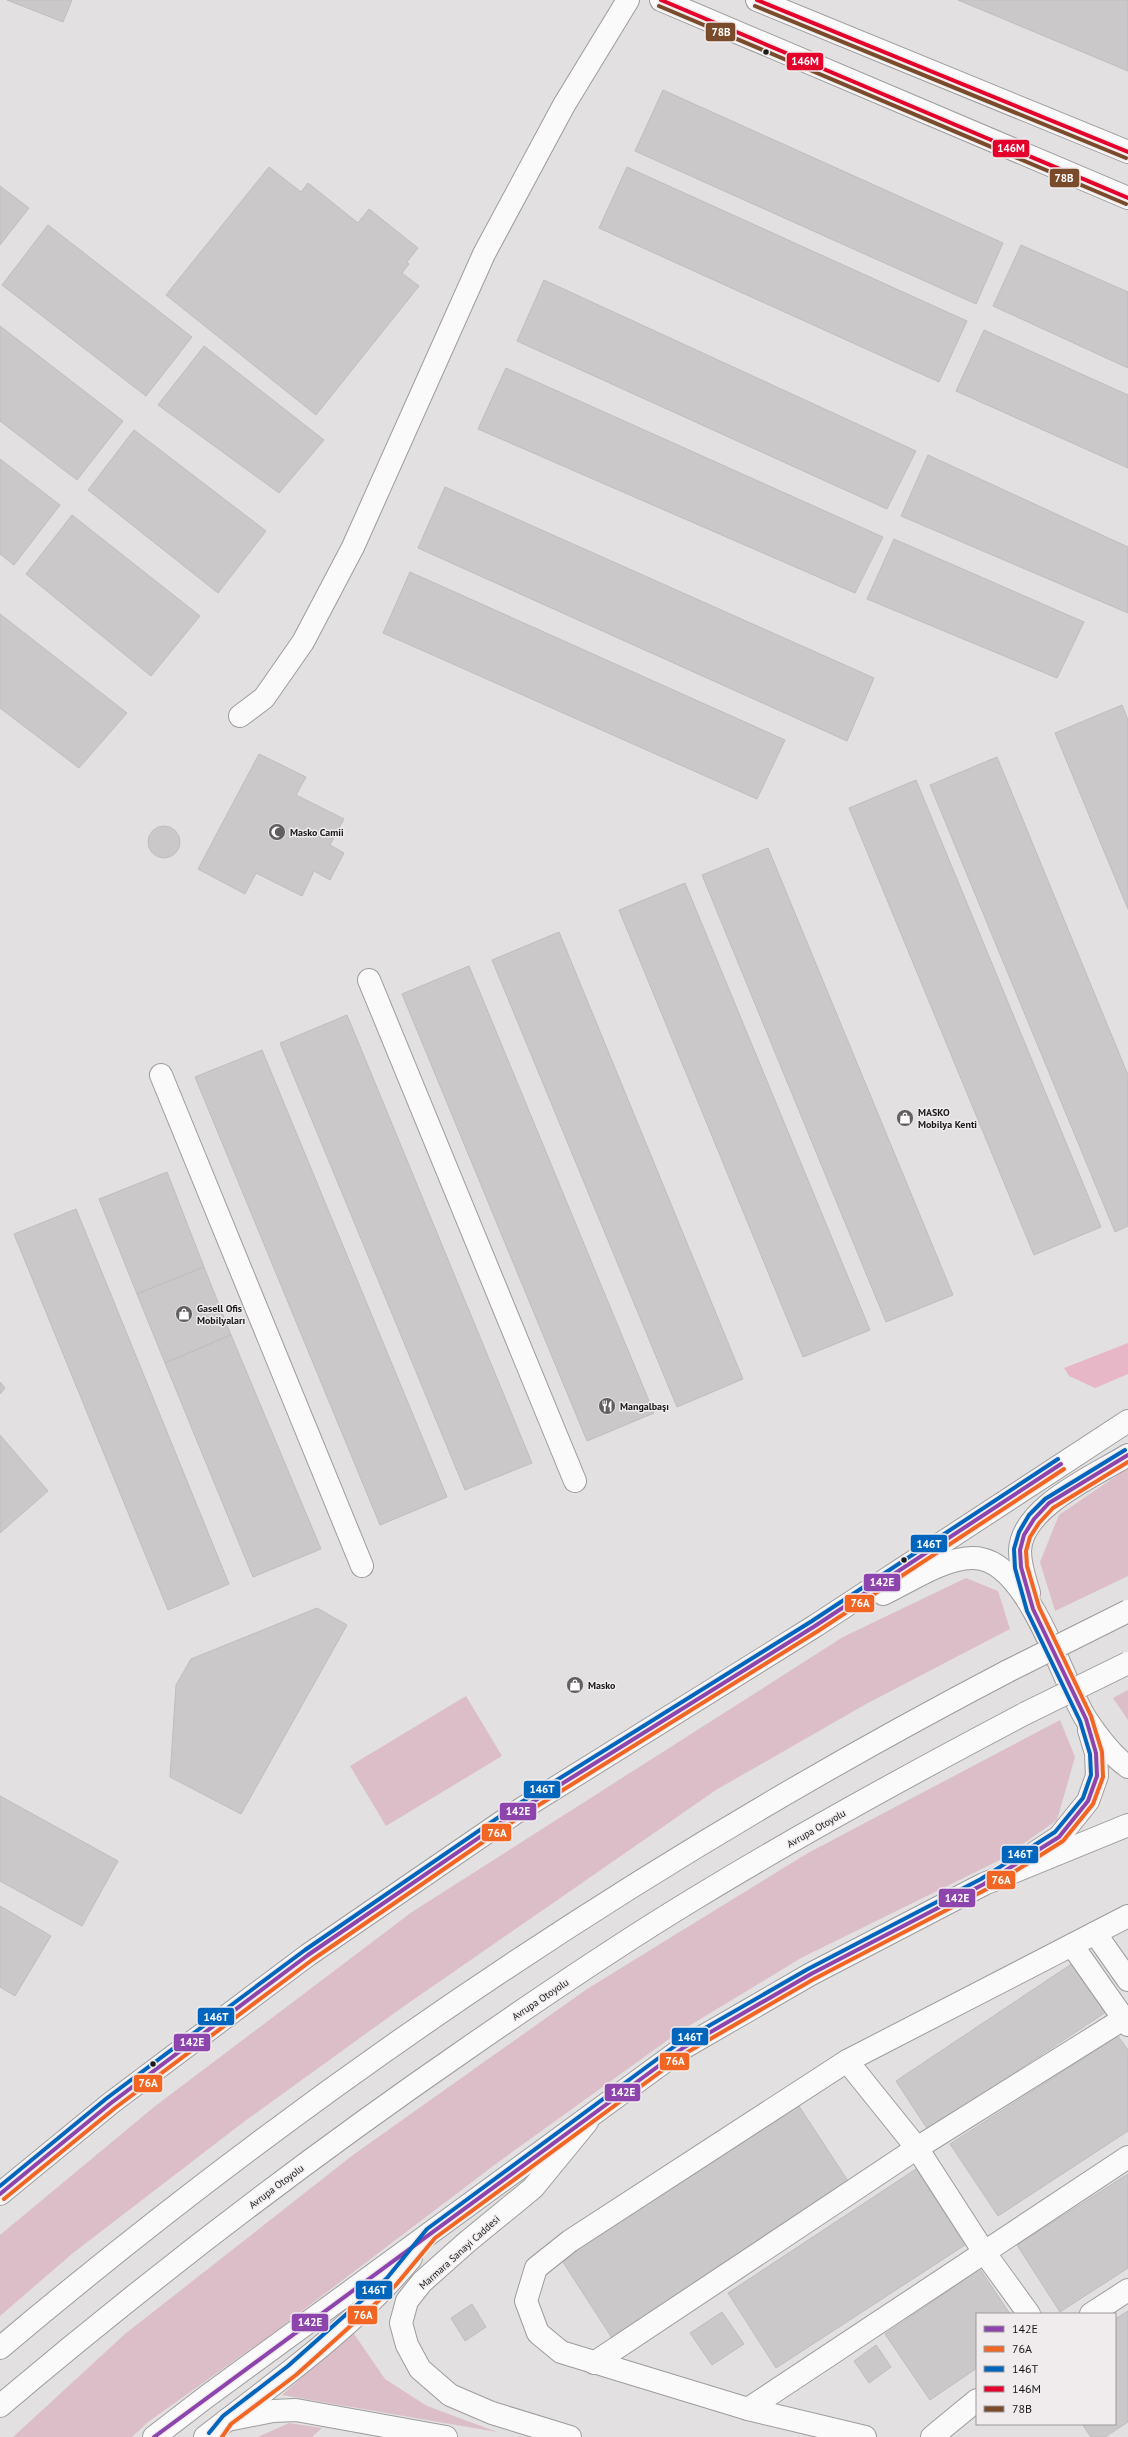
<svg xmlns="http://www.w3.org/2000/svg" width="1128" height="2437" viewBox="0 0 1128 2437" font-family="'PT Sans',sans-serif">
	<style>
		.green { fill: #dcbec8 }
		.forest { fill: #e8b7c7 }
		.building { fill: #cac8c9; stroke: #bfbdbe }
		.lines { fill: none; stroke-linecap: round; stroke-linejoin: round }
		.minor-casing { stroke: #9d9c9c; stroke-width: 24 }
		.major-casing { stroke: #9d9c9c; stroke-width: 24 }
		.highway-casing { stroke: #9d9c9c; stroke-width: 24 }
		.minor { stroke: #fbfafa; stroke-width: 22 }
		.major { stroke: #fbfafa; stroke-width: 22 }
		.highway { stroke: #fbfafa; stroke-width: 22 }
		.highway-bridge-casing { stroke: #9d9c9c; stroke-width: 24; stroke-linecap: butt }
		.highway-bridge { stroke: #fbfafa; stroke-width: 22 }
		.bus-1-casing { stroke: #f0eced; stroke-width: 7 }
		.bus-2-casing { stroke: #f0eced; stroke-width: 7 }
		.bus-3-casing { stroke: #f0eced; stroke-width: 7 }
		.bus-4-casing { stroke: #f0eced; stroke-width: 7 }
		.bus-5-casing { stroke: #f0eced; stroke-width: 7 }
		.bus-1 { stroke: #8e44ad; stroke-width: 4 }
		.bus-2 { stroke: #f26522; stroke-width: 4 }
		.bus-3 { stroke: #0065bd; stroke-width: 4 }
		.bus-4 { stroke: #e4002b; stroke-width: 4 }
		.bus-5 { stroke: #7a4b2a; stroke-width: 4 }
		.bus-dot { fill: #1b1a1a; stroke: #f0eced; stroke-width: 1.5 }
		.labels { text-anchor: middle; stroke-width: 3; stroke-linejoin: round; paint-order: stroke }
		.poi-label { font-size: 10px; font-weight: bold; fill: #1b1a1a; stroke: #f0eced; text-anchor: start }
		.street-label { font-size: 10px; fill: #1b1a1a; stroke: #f0eced }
		.line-badge { stroke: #f0eced; stroke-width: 1.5 }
		.badge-label { font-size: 11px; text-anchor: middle; font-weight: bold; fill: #fff }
	</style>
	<rect width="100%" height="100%" fill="#e2e0e1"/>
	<!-- green -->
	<g class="green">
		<polygon points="1128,1468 1128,1576 1055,1611 1040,1562 1059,1515"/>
		<polygon points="966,1578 998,1591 1010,1629 866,1704 716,1790 400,2009 245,2121 73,2253 0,2316 0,2235 154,2107 412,1912 843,1637"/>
		<polygon points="1128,1690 1128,1720 1113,1698"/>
		<polygon points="466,1696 502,1756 386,1826 350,1766"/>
		<polygon points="1060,1720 1075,1757 1057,1820 1002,1859 801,1958 679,2032 497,2163 269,2336 148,2422 132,2437 13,2437 125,2334 353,2155 587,1989 808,1853"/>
		<polygon points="352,2331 385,2379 427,2406 497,2432 282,2395"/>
		<polygon points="289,2423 322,2428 312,2437 258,2437"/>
	</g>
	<!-- forest -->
	<polygon class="forest" points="1128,1343 1128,1374 1095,1388 1069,1376 1064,1368"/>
	<!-- building -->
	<g class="building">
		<polygon points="7,0 72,0 63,22"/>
		<polygon points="958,0 1128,0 1128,71"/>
		<polygon points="663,90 1003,243 976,304 635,151"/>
		<polygon points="269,167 301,192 308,183 358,223 369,209 418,248 407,262 409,264 402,273 419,286 316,415 166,295"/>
		<polygon points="627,167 967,321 939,382 599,228"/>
		<polygon points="0,186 29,208 0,245"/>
		<polygon points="48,225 192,337 146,396 2,285"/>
		<polygon points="1021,245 1128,292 1128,368 993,306"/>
		<polygon points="544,280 916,451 887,509 517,341"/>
		<polygon points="0,326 123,421 77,480 0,421"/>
		<polygon points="984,330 1128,395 1128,468 956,391"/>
		<polygon points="204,346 324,440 279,493 158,405"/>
		<polygon points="506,368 883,537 855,593 478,429"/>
		<polygon points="134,430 266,531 218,593 88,490"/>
		<polygon points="928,455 1128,547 1128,613 901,516"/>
		<polygon points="0,459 60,505 14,565 0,554"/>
		<polygon points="445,487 874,678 847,741 418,548"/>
		<polygon points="72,515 200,616 151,676 26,574"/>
		<polygon points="894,539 1084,622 1057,678 867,599"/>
		<polygon points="410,572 785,740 757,799 383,633"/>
		<polygon points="0,614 127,713 79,768 0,708"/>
		<polygon points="1122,705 1128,720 1128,909 1055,733"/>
		<polygon points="259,754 306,777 296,795 344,819 330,845 344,853 330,880 314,871 302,896 256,873 245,894 198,869"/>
		<polygon points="997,757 1128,1075 1128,1226 1115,1232 930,785"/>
		<polygon points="916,780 1101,1227 1034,1255 849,808"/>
		<circle cx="164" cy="842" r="16"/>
		<polygon points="768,848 953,1295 886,1322 702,875"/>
		<polygon points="685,883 870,1330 803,1357 619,910"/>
		<polygon points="559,932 743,1379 677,1407 492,960"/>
		<polygon points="469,966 654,1413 587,1441 402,994"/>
		<polygon points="347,1015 532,1463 465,1490 280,1043"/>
		<polygon points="262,1050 447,1497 380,1525 195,1077"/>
		<polygon points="167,1172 204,1267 137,1294 99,1199"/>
		<polygon points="76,1209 229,1584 168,1610 14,1234"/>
		<polygon points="204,1267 231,1335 165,1363 137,1294"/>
		<polygon points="231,1335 321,1549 253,1577 165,1363"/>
		<polygon points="0,1382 5,1388 0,1394"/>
		<polygon points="0,1435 48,1491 0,1533"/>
		<polygon points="317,1608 347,1625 241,1814 170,1777 176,1685 191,1659"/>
		<polygon points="0,1796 118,1861 82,1926 0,1881"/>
		<polygon points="0,1906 51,1936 15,1996 0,1987"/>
		<polygon points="1076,1961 1109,2010 928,2130 896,2081"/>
		<polygon points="1118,2036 1128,2050 1128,2131 998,2216 950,2144"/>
		<polygon points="797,2103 848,2181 612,2338 561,2259"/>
		<polygon points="916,2169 965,2245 776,2368 728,2293"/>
		<polygon points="1128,2174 1128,2268 1060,2312 1017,2245"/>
		<polygon points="980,2269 1010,2314 977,2314 977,2368 930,2400 885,2334"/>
		<polygon points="472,2304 486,2327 465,2341 451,2318"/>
		<polygon points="1128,2311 1128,2422 1105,2437 1091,2437 1082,2424 1115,2424 1115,2319"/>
		<polygon points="722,2312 744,2344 712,2365 690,2333"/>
		<polygon points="876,2345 891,2367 869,2383 854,2361"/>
	</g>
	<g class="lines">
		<!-- minor casing -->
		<g class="minor-casing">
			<g id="minor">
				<polyline points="240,716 264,698 303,642 353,547 484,254 564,105 628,0"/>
				<polyline points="369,980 575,1481"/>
				<polyline points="161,1075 362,1566"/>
				<polyline points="1095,1933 1128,1980"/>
				<polyline points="1072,1945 1128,2025"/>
				<polyline points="847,2061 917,2148 984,2252 1029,2314"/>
				<polyline points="1091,2314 1128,2290"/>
				<polyline points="594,2363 917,2148 1128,2016"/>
				<polyline points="748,2409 1128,2157"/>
				<polyline points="227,2420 273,2411 296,2410 446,2437"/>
				<polyline points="570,2437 492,2413 450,2395 420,2369 407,2345 401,2323 407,2301 422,2282 467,2242 533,2188 587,2122"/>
				<polyline points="865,2437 748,2409 561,2352 538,2333 526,2301 536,2268 570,2241 847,2061 1128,1916"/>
				<polyline points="932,2437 977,2400"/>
			</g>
		</g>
		<!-- major casing -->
		<g class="major-casing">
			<g id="major">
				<polyline points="661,0 1128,198"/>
				<polyline points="757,0 1128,152"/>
				<path d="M 1029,1593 C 1025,1579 1020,1566 1020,1551 C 1021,1507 1096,1475 1128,1455"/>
				<path d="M 883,1594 C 911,1581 941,1559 972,1558 C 1028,1556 1061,1680 1086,1719 C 1098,1737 1111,1755 1128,1767"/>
				<polyline points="1036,1852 1059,1837 1088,1801 1097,1776 1096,1753 1089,1730"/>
				<polyline points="0,2194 111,2103 308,1955 515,1813 815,1626 1128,1421"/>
				<polyline points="154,2437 206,2397 683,2048 811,1974 984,1884 1128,1825"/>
				<path d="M 205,2437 C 276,2382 353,2328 411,2258"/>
			</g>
		</g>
		<!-- highway casing -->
		<g class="highway-casing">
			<g id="highway">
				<path d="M 0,2348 C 311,2086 648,1859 1008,1671"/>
				<path d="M 0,2406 C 149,2280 304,2161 465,2050 C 540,1998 616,1946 694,1899 C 802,1833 914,1772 1026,1713"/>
			</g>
		</g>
		<!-- minor -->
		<use href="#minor" class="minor"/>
		<!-- major -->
		<use href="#major" class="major"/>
		<!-- highway -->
		<use href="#highway" class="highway"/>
		<!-- highway-bridge casing -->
		<g class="highway-bridge-casing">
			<g id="highway-bridge">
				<polyline points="1008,1671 1128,1611"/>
				<polyline points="1026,1713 1128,1663"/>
			</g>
		</g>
		<!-- highway-bridge -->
		<use href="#highway-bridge" class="highway-bridge"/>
		<!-- bus-1 casing -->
		<g class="bus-1-casing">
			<g id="bus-1">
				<polyline points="0,2194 111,2103 308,1955 515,1813 815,1626 1061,1464"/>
				<polyline points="154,2437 683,2048 811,1974 984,1884 1059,1837 1088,1801 1097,1776 1096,1753 1086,1719 1033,1609 1021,1567 1020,1550 1024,1535 1034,1519 1049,1503 1128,1455"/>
			</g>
		</g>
		<!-- bus-2 casing -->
		<g class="bus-2-casing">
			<g id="bus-2">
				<polyline points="4,2199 115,2108 312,1960 518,1818 818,1631 1064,1469"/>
				<polyline points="222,2437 231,2424 296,2375 395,2286 435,2238 686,2053 814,1979 987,1889 1063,1841 1093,1804 1103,1777 1102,1752 1091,1716 1039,1607 1027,1566 1026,1551 1030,1537 1039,1523 1053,1508 1128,1462"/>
			</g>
		</g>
		<!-- bus-3 casing -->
		<g class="bus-3-casing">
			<g id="bus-3">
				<polyline points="0,2186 107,2098 305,1950 512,1808 812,1621 1058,1459"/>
				<polyline points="209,2433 223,2416 288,2366 387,2278 427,2229 679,2043 808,1969 981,1879 1055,1832 1083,1798 1091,1775 1090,1754 1080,1721 1027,1611 1015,1568 1014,1549 1019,1532 1029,1515 1045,1499 1125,1450"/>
			</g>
		</g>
		<!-- bus-4 casing -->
		<g class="bus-4-casing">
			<g id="bus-4">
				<polyline points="661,0 1128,198"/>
				<polyline points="757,0 1128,152"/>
			</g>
		</g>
		<!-- bus-5 casing -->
		<g class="bus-5-casing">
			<g id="bus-5">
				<polyline points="659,6 1126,204"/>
				<polyline points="755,6 1126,158"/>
			</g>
		</g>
		<!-- bus-1 -->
		<use href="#bus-1" class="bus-1"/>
		<!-- bus-2 -->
		<use href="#bus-2" class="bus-2"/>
		<!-- bus-3 -->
		<use href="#bus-3" class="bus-3"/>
		<!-- bus-4 -->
		<use href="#bus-4" class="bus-4"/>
		<!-- bus-5 -->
		<use href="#bus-5" class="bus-5"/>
	</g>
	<!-- icons -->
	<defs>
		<g id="mosque-disc" transform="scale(0.9)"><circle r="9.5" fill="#615f60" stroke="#f0eced"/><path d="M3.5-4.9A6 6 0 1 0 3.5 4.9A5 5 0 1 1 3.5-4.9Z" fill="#fff"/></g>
		<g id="shop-disc" transform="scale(0.9)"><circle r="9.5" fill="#615f60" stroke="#f0eced"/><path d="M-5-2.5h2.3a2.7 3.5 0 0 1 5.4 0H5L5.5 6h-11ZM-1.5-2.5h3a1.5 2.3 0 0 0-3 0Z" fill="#fff"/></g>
		<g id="restaurant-disc" transform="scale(0.9)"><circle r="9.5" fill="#615f60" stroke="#f0eced"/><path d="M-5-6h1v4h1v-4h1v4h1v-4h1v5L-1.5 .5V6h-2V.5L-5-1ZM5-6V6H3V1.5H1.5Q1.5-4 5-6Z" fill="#fff"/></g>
	</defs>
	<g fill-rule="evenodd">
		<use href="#mosque-disc" x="277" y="832"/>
		<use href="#shop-disc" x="905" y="1118"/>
		<use href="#shop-disc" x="184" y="1314"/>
		<use href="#restaurant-disc" x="607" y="1406"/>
		<use href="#shop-disc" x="575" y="1685"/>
	</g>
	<!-- markers -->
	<g class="bus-dot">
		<circle cx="766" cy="52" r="3.5"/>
		<circle cx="904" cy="1560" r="3.5"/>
		<circle cx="153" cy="2064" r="3.5"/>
	</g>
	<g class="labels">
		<!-- poi labels -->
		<g class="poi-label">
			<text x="290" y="836">Masko Camii</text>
			<text x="918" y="1116">MASKO<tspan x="918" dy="12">Mobilya Kenti</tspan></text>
			<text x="197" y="1312">Gasell Ofis<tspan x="197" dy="12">Mobilyaları</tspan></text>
			<text x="620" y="1410">Mangalbaşı</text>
			<text x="588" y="1689">Masko</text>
		</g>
		<!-- street labels -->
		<g class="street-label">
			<text transform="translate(816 1828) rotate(-30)" y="4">Avrupa Otoyolu</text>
			<text transform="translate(540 1999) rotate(-34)" y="4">Avrupa Otoyolu</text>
			<text transform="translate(276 2186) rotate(-37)" y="4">Avrupa Otoyolu</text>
			<text transform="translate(459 2252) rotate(-42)" y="4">Marmara Sanayi Caddesi</text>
		</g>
	</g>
	<g class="line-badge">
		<rect x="705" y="22" width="31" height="20" rx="4" fill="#7a4b2a"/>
		<rect x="786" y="52" width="38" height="19" rx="4" fill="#e4002b"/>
		<rect x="992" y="139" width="38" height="19" rx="4" fill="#e4002b"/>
		<rect x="1049" y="168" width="31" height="20" rx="4" fill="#7a4b2a"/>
		<rect x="910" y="1534" width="38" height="19" rx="4" fill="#0065bd"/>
		<rect x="863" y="1573" width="38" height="19" rx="4" fill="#8e44ad"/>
		<rect x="844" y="1594" width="31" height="19" rx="4" fill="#f26522"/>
		<rect x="523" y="1780" width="38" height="19" rx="4" fill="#0065bd"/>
		<rect x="499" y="1802" width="38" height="19" rx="4" fill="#8e44ad"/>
		<rect x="481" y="1823" width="31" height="19" rx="4" fill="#f26522"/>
		<rect x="1001" y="1845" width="38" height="19" rx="4" fill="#0065bd"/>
		<rect x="986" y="1870" width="30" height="20" rx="4" fill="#f26522"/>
		<rect x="938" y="1888" width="38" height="20" rx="4" fill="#8e44ad"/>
		<rect x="197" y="2007" width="38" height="19" rx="4" fill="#0065bd"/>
		<rect x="671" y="2027" width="38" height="19" rx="4" fill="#0065bd"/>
		<rect x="173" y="2033" width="38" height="19" rx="4" fill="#8e44ad"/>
		<rect x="659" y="2052" width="31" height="19" rx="4" fill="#f26522"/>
		<rect x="133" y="2074" width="30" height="19" rx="4" fill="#f26522"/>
		<rect x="604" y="2083" width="37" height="19" rx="4" fill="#8e44ad"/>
		<rect x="355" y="2280" width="38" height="20" rx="4" fill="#0065bd"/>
		<rect x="347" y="2305" width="31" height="20" rx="4" fill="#f26522"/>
		<rect x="291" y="2313" width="38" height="19" rx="4" fill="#8e44ad"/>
	</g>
	<g class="badge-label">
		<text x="721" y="36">78B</text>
		<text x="805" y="65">146M</text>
		<text x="1011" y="152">146M</text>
		<text x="1064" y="182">78B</text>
		<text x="929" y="1548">146T</text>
		<text x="882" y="1586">142E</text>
		<text x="860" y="1607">76A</text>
		<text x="542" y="1793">146T</text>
		<text x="518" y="1815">142E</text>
		<text x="497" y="1837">76A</text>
		<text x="1020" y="1858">146T</text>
		<text x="1001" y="1884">76A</text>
		<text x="957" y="1902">142E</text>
		<text x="216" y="2021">146T</text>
		<text x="690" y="2041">146T</text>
		<text x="192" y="2046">142E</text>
		<text x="675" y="2065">76A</text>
		<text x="148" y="2087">76A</text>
		<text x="623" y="2096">142E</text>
		<text x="374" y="2294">146T</text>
		<text x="363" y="2319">76A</text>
		<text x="310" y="2326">142E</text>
	</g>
	<!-- legend -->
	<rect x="976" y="2313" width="140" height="112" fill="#f0eced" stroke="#9b9899"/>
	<rect x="984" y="2326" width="20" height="6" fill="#8e44ad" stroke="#9b9899"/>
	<text x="1012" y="2333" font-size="12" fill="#1b1a1a">142E</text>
	<rect x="984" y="2346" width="20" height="6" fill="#f26522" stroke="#9b9899"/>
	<text x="1012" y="2353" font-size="12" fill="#1b1a1a">76A</text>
	<rect x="984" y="2366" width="20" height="6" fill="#0065bd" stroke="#9b9899"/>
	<text x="1012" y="2373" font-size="12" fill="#1b1a1a">146T</text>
	<rect x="984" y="2386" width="20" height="6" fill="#e4002b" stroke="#9b9899"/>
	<text x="1012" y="2393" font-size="12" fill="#1b1a1a">146M</text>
	<rect x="984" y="2406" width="20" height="6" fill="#7a4b2a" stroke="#9b9899"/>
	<text x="1012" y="2413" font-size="12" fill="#1b1a1a">78B</text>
</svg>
